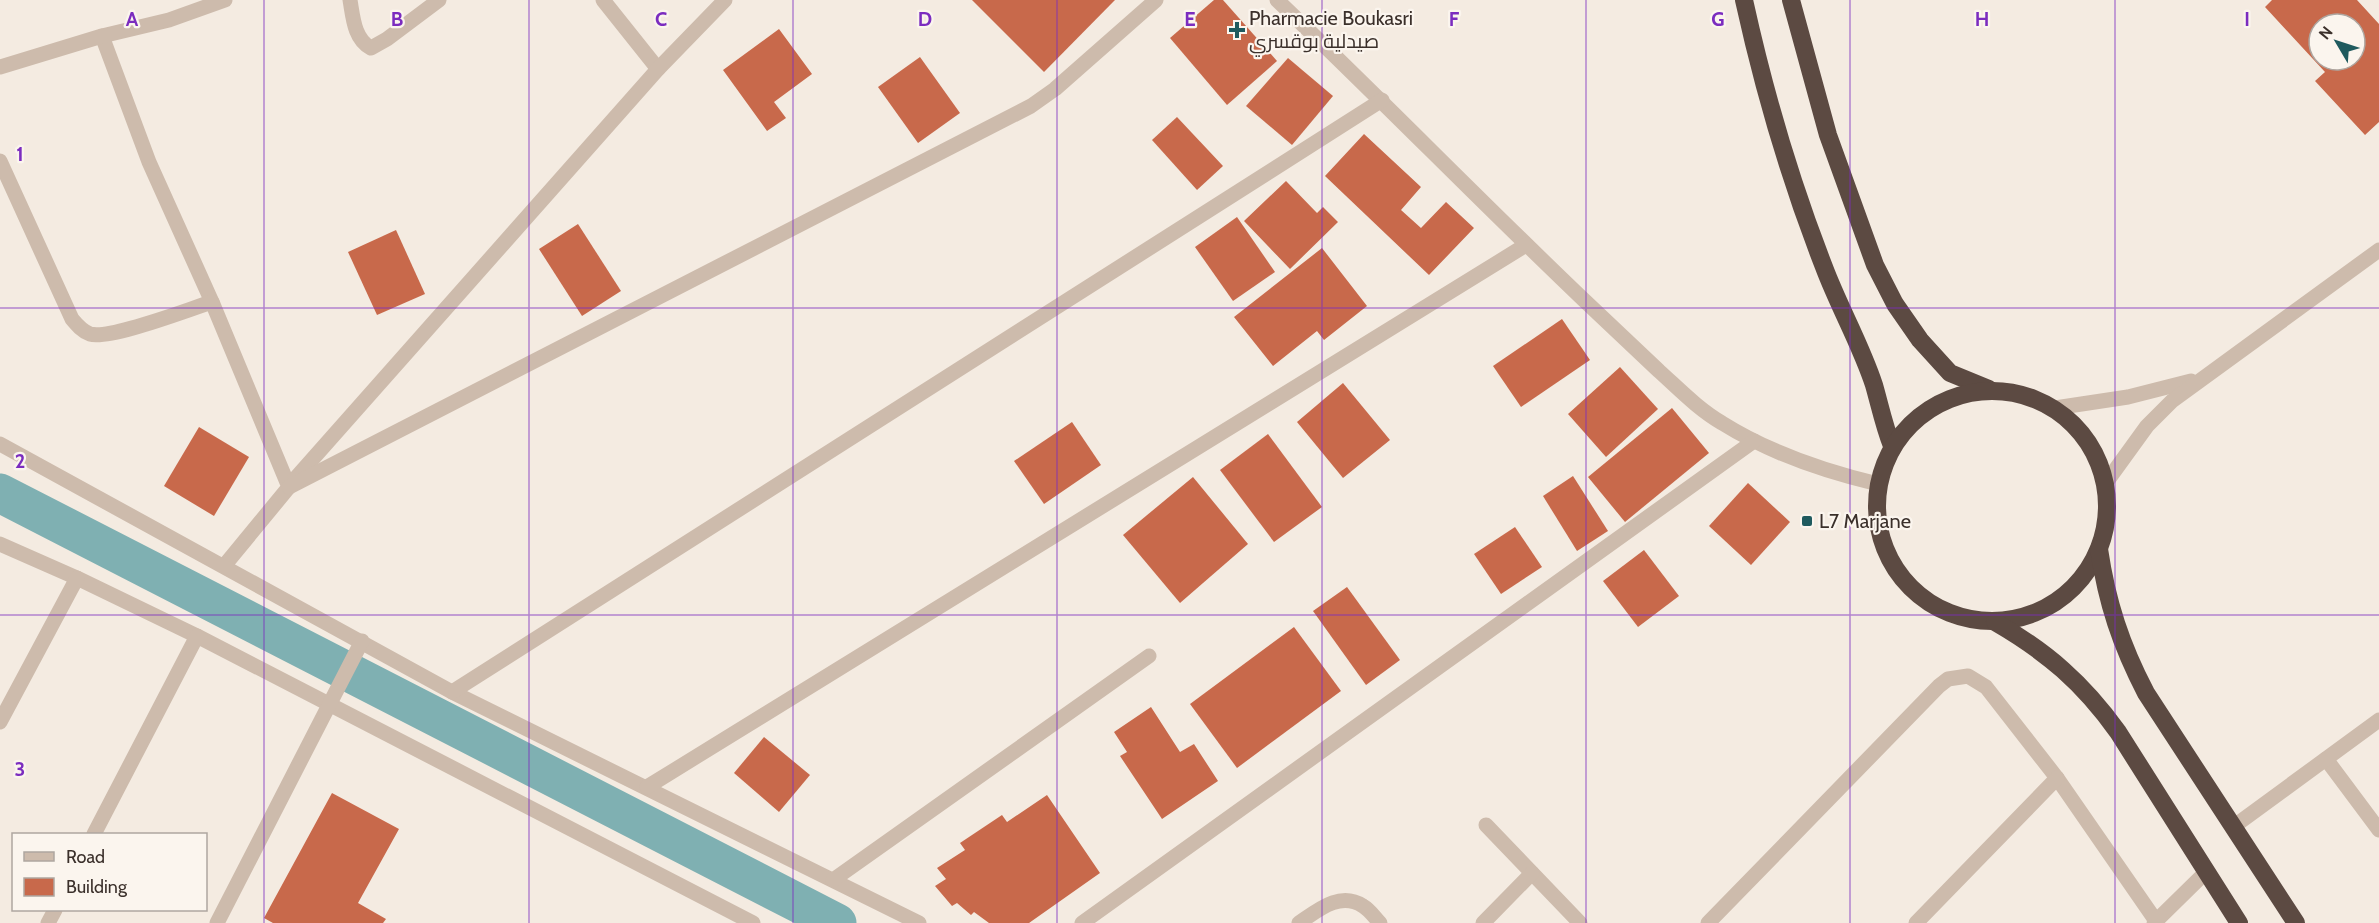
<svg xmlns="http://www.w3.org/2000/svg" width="2379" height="923" viewBox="0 0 2379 923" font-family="Cabin,Cairo,sans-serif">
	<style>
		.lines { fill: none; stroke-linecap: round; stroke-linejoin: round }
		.canal { stroke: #7fb0b2; stroke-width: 39 }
		.building { fill: #c8694b; fill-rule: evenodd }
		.street { stroke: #cdbbac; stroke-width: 15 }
		.highway { stroke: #5c4a42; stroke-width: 18 }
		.grid { fill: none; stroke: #7b2cbf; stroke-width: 1.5; stroke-opacity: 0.55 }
		.poi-dot { fill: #1f5a5e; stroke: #fbf5ee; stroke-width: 2 }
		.labels { text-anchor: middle; stroke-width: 4.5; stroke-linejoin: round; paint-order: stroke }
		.poi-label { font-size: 20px; fill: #3b302b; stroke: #fbf5ee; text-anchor: start }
		.grid-label { font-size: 20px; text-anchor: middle; font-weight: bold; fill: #7b2cbf; stroke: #fbf5ee; stroke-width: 4.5; stroke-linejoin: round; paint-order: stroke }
	</style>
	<rect width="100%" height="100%" fill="#f4ebe1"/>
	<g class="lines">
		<!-- canal -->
		<polyline class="canal" points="0,493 837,923"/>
	</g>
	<!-- building -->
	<g class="building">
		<polygon points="972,0 1115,0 1044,72"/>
		<polygon points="1214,0 1223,0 1277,61 1227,105 1170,38"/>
		<path d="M 2272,0 L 2357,0 L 2379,24 L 2379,122 L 2365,135 L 2315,81 L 2325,72 L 2265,7 ZM 2319,24 L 2355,24 L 2355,60 L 2319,60 Z"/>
		<polygon points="779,29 812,74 774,102 786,118 767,131 723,70"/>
		<polygon points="920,57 960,113 918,143 878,87"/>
		<polygon points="1288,58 1333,96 1292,145 1246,106"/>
		<polygon points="1177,117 1223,166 1197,190 1152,140"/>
		<polygon points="1364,134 1421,187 1401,210 1421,228 1446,202 1474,228 1429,275 1325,176"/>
		<polygon points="1286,181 1317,213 1323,207 1338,222 1290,269 1244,221"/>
		<polygon points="1237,217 1275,272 1233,301 1195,247"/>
		<polygon points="578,224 621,291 582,316 539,249"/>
		<polygon points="396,230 425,294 377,315 348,252"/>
		<polygon points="1322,248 1367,306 1324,340 1317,331 1273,366 1234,317"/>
		<polygon points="1562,319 1590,360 1521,407 1493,366"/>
		<polygon points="1620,367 1658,409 1606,457 1568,414"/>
		<polygon points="1343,383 1390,440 1343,478 1297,422"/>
		<polygon points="1672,408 1709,453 1625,522 1588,477"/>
		<polygon points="1072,422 1101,465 1044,504 1014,461"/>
		<polygon points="199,427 249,457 214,516 164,486"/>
		<polygon points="1268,434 1322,507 1274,542 1220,470"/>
		<polygon points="1573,476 1608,531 1577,551 1543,496"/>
		<polygon points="1193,477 1248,544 1180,603 1123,535"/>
		<polygon points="1748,483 1790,522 1751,565 1709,526"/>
		<polygon points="1515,527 1542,567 1501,594 1474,554"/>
		<polygon points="1644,550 1679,596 1638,627 1603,581"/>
		<polygon points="1347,587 1400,660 1366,685 1313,611"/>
		<polygon points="1294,627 1341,691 1237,768 1190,704"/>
		<polygon points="1151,707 1180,752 1194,744 1218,781 1162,819 1120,756 1127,752 1114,732"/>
		<polygon points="764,737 810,775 779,812 734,773"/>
		<polygon points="332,793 399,829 358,903 386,919 383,923 273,923 264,918"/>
		<polygon points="1047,795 1100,873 1029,923 989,923 974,912 971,915 957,903 952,906 935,886 946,879 937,868 965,850 960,843 1002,815 1007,822"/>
	</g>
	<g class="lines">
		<!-- street -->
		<g class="street">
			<path d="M 350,0 C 353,17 354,39 371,48 L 387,39 L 439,0"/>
			<polyline points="603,0 658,69"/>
			<path d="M 1277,0 C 1381,99 1482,203 1586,302 C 1610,325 1635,348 1659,371 C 1679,389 1698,409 1722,423 C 1770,453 1823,471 1878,484"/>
			<polyline points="102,36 149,162 212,302 289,487 224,566"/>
			<polyline points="0,67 102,36 169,20 225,0"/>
			<path d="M 0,161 L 72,319 C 77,325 82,331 90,334 C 110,340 189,309 212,302"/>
			<polyline points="2055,408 2128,397 2191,381"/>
			<polyline points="0,444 452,692 919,923"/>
			<polyline points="294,480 658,69 725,0"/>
			<polyline points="2105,484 2147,426 2172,401 2379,250"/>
			<polyline points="289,487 1031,106 1055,89 1156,0"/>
			<polyline points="0,544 77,578 197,636 753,923"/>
			<polyline points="452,692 1382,100"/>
			<polyline points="0,722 77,578"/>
			<polyline points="2326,759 2379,830"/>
			<polyline points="647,787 1526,245"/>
			<polyline points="1486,825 1580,923"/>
			<polyline points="2233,827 2379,720"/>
			<polyline points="94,834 197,636"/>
			<polyline points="833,880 1149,656"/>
			<polyline points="48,923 55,910"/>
			<polyline points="217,923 362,641"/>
			<polyline points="1082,923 1754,441"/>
			<path d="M 1299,923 C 1318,910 1340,891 1363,906 C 1370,910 1375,918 1380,923"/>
			<polyline points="1483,923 1532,873"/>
			<polyline points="1708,923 1939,686 1948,679 1968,676 1986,687 2057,778 2156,921"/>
			<polyline points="1916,923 2057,778"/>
			<polyline points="2154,923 2207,871"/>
		</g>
		<!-- highway -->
		<g class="highway">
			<path d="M 1744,0 C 1764,91 1790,180 1824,267 C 1839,307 1861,345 1874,385 C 1880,406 1884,426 1892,446"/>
			<polyline points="1791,0 1828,135 1875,265 1895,304 1920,340 1950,373 1989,389"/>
			<circle cx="1992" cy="506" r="115"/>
			<path d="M 2099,549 C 2107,603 2121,645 2146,693 L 2296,923"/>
			<path d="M 1995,622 C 2047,652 2083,683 2118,732 L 2239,923"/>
		</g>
	</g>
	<!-- grid -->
	<path class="grid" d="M 264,0 L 264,923M 529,0 L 529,923M 793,0 L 793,923M 1057,0 L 1057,923M 1322,0 L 1322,923M 1586,0 L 1586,923M 1850,0 L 1850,923M 2115,0 L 2115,923M 0,308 L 2379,308M 0,615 L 2379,615"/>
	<!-- markers -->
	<g class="poi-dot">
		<path d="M1234 21h6v6h6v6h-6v6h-6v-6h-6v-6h6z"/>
		<rect x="1801" y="515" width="12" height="12" rx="3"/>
	</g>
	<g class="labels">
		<!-- poi labels -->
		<g class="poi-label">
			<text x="1249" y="25">Pharmacie Boukasri<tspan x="1249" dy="23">صيدلية بوقسري</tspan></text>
			<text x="1819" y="528">L7 Marjane</text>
		</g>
	</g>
	<g class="grid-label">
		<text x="132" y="26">A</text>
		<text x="397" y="26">B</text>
		<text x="661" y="26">C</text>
		<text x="925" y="26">D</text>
		<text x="1190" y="26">E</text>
		<text x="1454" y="26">F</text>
		<text x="1718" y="26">G</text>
		<text x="1982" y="26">H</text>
		<text x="2247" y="26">I</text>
		<text x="20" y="161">1</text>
		<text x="20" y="468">2</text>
		<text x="20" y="776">3</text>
	</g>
	<!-- legend -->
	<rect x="12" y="833" width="195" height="78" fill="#fbf5ee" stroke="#aea6a0" stroke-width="1.5"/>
	<rect x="24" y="852" width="30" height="9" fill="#cdbbac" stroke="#aea6a0" stroke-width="1.5"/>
	<text x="66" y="863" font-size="18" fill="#3b302b">Road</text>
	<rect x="24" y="878" width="30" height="18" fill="#c8694b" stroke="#aea6a0" stroke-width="1.5"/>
	<text x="66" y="893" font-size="18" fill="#3b302b">Building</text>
	<!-- north arrow -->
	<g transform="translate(2337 42) rotate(309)"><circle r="28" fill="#fbf5ee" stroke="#aea6a0" stroke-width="1.5"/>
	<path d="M0-4.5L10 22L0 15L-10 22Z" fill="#1f5a5e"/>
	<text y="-9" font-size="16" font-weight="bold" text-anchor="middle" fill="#3b302b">N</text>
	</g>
</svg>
